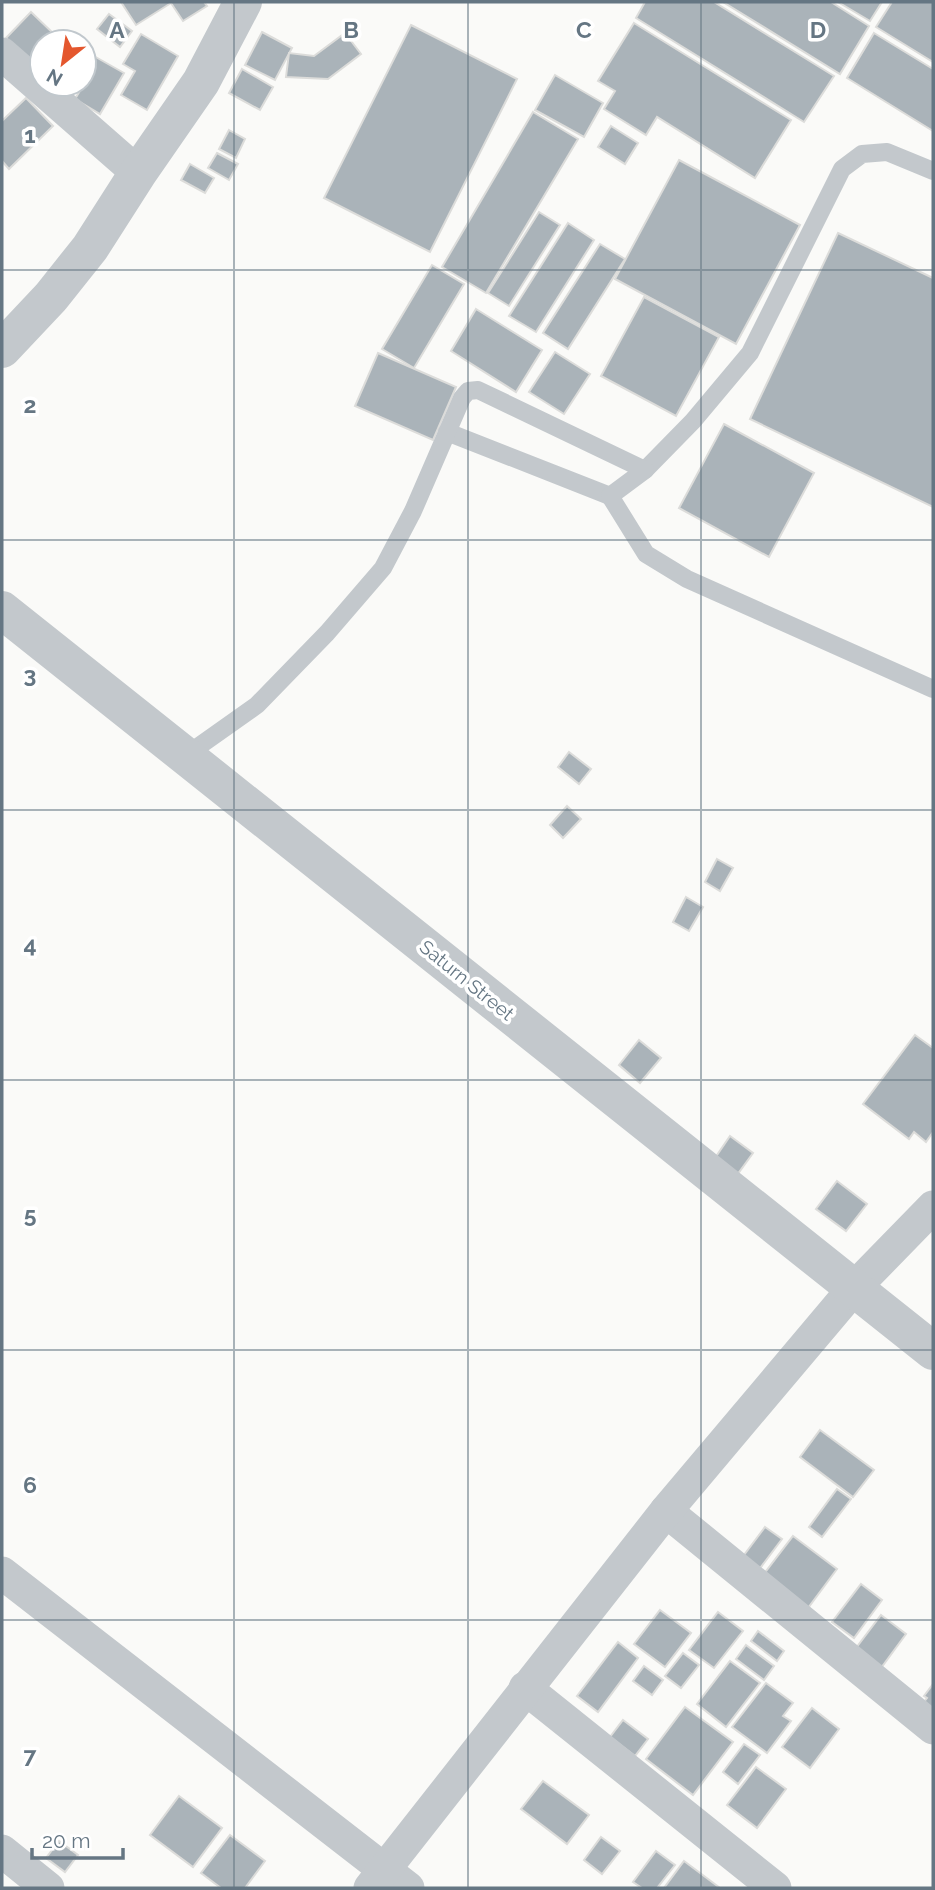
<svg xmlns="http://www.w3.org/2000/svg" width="935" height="1890" viewBox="0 0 935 1890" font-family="Raleway,sans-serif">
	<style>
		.building { fill: #aab3b9; stroke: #dcdcda; stroke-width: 2 }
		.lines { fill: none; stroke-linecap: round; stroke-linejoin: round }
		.service { stroke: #c3c8cc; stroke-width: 18 }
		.minor { stroke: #c3c8cc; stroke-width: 33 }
		.tertiary { stroke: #c3c8cc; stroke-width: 38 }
		.grid { fill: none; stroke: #657683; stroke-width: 2; stroke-opacity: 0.55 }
		.labels { text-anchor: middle; stroke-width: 7; stroke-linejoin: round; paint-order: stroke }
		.street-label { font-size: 19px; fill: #657683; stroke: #fff }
		.grid-label { font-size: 23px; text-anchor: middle; font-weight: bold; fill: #657683; stroke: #fff; stroke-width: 7; stroke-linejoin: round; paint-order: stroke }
	</style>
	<rect width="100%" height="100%" fill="#fafaf8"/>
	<!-- building -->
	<g class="building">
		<polygon points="121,2 204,2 207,6 183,21 171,3 136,25"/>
		<polygon points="645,2 714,2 834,76 804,122 636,18"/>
		<polygon points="723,2 831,2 869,26 840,74"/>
		<polygon points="838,2 882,2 870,21"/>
		<polygon points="892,2 933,2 933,62 876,27"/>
		<polygon points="31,12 56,36 50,42 42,42 42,51 32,62 6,38"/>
		<polygon points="109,14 132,31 120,47 97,29"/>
		<polygon points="634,23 791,120 755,178 657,117 646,135 604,109 615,91 598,81"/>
		<polygon points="411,25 517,79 430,252 324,198"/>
		<polygon points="262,32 292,48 275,80 245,65"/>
		<polygon points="345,33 361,54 328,79 286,77 289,53 314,56"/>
		<polygon points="874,33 933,69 933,131 847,78"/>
		<polygon points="141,34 178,56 147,110 121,95 135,71 123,64"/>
		<polygon points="85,51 124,73 100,114 75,99 81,89 73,84 84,84"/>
		<polygon points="242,69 273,87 260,110 229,93"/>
		<polygon points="555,75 603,103 584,137 535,110"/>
		<polygon points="26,98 53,126 9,169 2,161 2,121"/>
		<polygon points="533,112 578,139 486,293 442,267"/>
		<polygon points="611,126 638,143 625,164 598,147"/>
		<polygon points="229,130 245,139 236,158 219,149"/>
		<polygon points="217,153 238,164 229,180 208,168"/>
		<polygon points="679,160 800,225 736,344 615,279"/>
		<polygon points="190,164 214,178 205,193 181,180"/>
		<polygon points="539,212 560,225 509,306 488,293"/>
		<polygon points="568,223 594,240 536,332 509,316"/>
		<polygon points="838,233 933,278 933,507 750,419"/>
		<polygon points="600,244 625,259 568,349 543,333"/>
		<polygon points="432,265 464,284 414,368 382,349"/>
		<polygon points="644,297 719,337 676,416 601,376"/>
		<polygon points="476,309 542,350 516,392 451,351"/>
		<polygon points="555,352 590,374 564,414 529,392"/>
		<polygon points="378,353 456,387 433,440 355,406"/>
		<polygon points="724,424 814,473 769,557 679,508"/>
		<polygon points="569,752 591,769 579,784 558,767"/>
		<polygon points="567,806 581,819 563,838 550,825"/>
		<polygon points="717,859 733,868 720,891 705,882"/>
		<polygon points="686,897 703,907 689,931 673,922"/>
		<polygon points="915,1035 933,1048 933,1132 926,1142 914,1132 909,1139 863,1104"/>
		<polygon points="639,1040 661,1058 640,1083 619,1065"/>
		<polygon points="730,1136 753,1153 737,1175 715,1158"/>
		<polygon points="837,1181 867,1204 846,1231 816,1209"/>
		<polygon points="820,1430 874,1470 853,1497 800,1457"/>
		<polygon points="837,1489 851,1499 822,1537 809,1527"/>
		<polygon points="765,1527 782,1539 758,1571 741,1559"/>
		<polygon points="793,1536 837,1569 805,1612 760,1579"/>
		<polygon points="861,1584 882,1600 854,1638 832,1622"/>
		<polygon points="660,1610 691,1633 665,1667 634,1644"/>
		<polygon points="718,1612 743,1631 714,1668 689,1650"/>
		<polygon points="881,1615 906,1634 881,1668 856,1648"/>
		<polygon points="758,1631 784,1651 777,1661 751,1641"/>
		<polygon points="618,1642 638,1658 598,1712 577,1696"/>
		<polygon points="746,1645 774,1666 764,1680 736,1659"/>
		<polygon points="683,1653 699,1665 681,1688 665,1676"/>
		<polygon points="730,1661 760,1683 726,1727 697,1704"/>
		<polygon points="644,1666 663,1680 652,1695 633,1681"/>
		<polygon points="766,1683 793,1703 783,1716 791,1721 767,1753 732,1727"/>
		<polygon points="933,1684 933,1717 920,1707 927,1698 924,1696"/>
		<polygon points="685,1707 733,1742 693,1795 646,1759"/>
		<polygon points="812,1708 839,1729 810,1768 782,1747"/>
		<polygon points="623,1720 648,1739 635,1756 610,1737"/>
		<polygon points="744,1744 760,1755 738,1784 723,1772"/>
		<polygon points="756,1767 786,1789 757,1828 727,1805"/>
		<polygon points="543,1781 589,1815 567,1844 521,1809"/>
		<polygon points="179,1796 222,1828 193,1867 150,1835"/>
		<polygon points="230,1835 265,1861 245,1888 221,1888 201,1873"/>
		<polygon points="601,1837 620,1851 602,1874 584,1860"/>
		<polygon points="59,1841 78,1855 65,1872 46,1858"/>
		<polygon points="656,1851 675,1865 657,1888 642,1888 633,1882"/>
		<polygon points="684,1861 720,1888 664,1888"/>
	</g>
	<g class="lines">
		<!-- service -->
		<g class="service">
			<polyline points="447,432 610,496"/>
			<polyline points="645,470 693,421 750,353 842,169 862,154 887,152 933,171"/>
			<polyline points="185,756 257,705 327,633 383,568 413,511 462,398 468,391 478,390 645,470 610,496 646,554 687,579 933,689"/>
		</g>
		<!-- minor -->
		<g class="minor">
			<polyline points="2,54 138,173"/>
			<polyline points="666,1511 933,1728"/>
			<polyline points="2,1573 408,1888"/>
			<polyline points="525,1688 775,1888"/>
			<polyline points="2,1851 48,1888"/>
			<polyline points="370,1888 666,1511 854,1288 933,1207"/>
		</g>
		<!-- tertiary -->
		<g class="tertiary">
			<polyline points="2,349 51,297 90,248 138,173 201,82 243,2"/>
			<polyline points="2,610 933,1351"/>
		</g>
	</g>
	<!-- grid -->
	<path class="grid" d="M 234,2 L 234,1888M 468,2 L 468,1888M 701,2 L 701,1888M 2,270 L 933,270M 2,540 L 933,540M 2,810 L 933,810M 2,1080 L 933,1080M 2,1350 L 933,1350M 2,1620 L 933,1620"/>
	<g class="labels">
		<!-- street labels -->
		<g class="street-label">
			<text transform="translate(467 980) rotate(39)" y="7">Saturn Street</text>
		</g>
	</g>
	<g class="grid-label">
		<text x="117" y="38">A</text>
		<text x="351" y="38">B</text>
		<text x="584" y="38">C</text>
		<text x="818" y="38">D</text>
		<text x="30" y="143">1</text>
		<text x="30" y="413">2</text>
		<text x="30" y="683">3</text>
		<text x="30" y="953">4</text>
		<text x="30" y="1223">5</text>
		<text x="30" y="1493">6</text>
		<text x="30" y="1763">7</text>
	</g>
	<!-- border -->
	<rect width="935" height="1890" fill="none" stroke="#657683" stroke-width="7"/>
	<!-- north arrow -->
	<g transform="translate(63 63) rotate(210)"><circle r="33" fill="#ffffff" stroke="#c1c8cd" stroke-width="2"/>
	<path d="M0-5L12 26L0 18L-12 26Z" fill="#e4572e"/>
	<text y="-10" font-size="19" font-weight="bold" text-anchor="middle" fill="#657683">N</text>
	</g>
	<!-- scale -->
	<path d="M32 1848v10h91v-10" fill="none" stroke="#657683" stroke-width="3.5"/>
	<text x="42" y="1848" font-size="21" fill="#657683" stroke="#ffffff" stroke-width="5" paint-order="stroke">20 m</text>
</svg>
